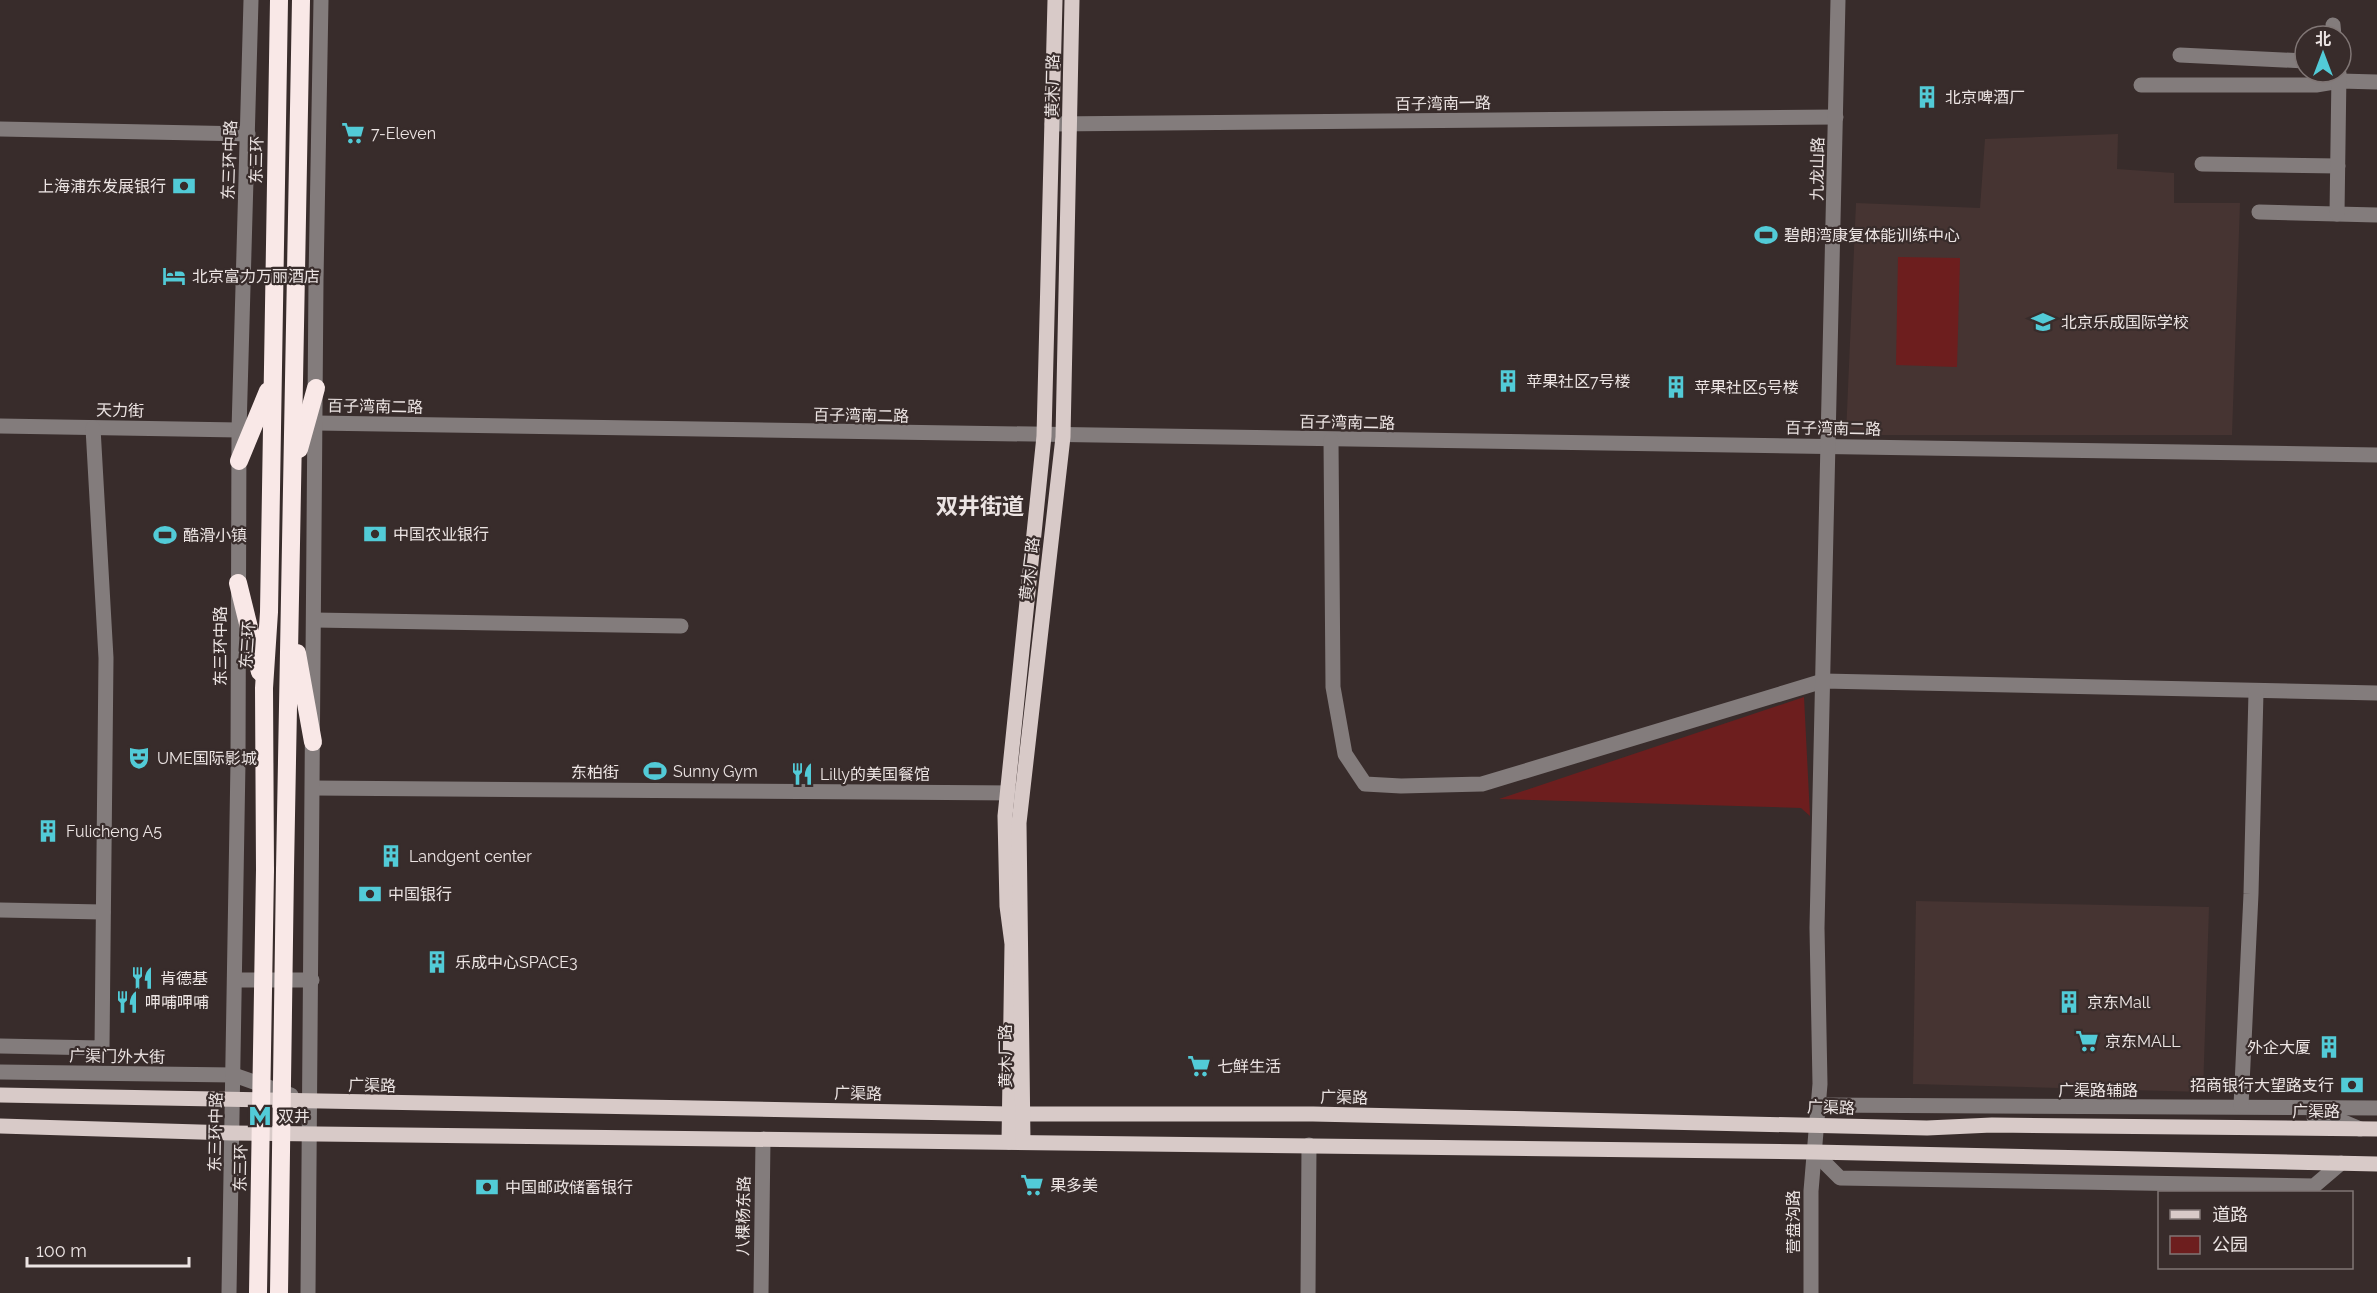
<svg xmlns="http://www.w3.org/2000/svg" width="2377" height="1293" viewBox="0 0 2377 1293" font-family="Raleway,'Noto Sans SC',sans-serif">
	<style>
		.built { fill: #463432 }
		.green { fill: #6d1e1e }
		.lines { fill: none; stroke-linecap: round; stroke-linejoin: round }
		.minor { stroke: #837c7c; stroke-width: 15 }
		.major { stroke: #d8cac8; stroke-width: 15 }
		.highway { stroke: #f9e8e7; stroke-width: 18 }
		.highway-bridge { stroke: #f9e8e7; stroke-width: 18 }
		.labels { text-anchor: middle; stroke-width: 4.5; stroke-linejoin: round; paint-order: stroke }
		.street-label { font-size: 16px; fill: #ece4e3; stroke: #382c2b }
		.poi-label { font-size: 16px; fill: #ece4e3; stroke: #382c2b; text-anchor: start }
		.district-label { font-size: 22px; font-weight: bold; fill: #ece4e3; stroke: #382c2b }
	</style>
	<rect width="100%" height="100%" fill="#382c2b"/>
	<!-- built -->
	<g class="built">
		<polygon points="2118,134 2117,169 2174,173 2174,203 2240,203 2232,435 1846,435 1856,203 1980,208 1985,139"/>
		<polygon points="1916,901 2209,907 2203,1092 1913,1084"/>
	</g>
	<!-- green -->
	<g class="green">
		<polygon points="1898,257 1960,258 1957,367 1896,365"/>
		<polygon points="1804,697 1810,816 1801,808 1499,799"/>
	</g>
	<g class="lines">
		<!-- minor -->
		<g class="minor">
			<polyline points="2333,25 2334,36"/>
			<polyline points="2180,55 2305,61"/>
			<polyline points="2141,85 2316,85 2340,81 2377,82"/>
			<polyline points="1052,124 1836,117"/>
			<polyline points="0,129 248,134"/>
			<polyline points="2202,164 2338,166"/>
			<polyline points="2259,212 2377,215"/>
			<polyline points="2337,214 2339,73"/>
			<polyline points="316,423 2377,455"/>
			<polyline points="0,426 239,430"/>
			<polyline points="1331,440 1333,687 1345,754 1365,784 1401,786 1482,784 1823,681 2377,693"/>
			<polyline points="314,620 681,626"/>
			<polyline points="313,788 1018,793"/>
			<polyline points="0,910 103,912"/>
			<polyline points="235,980 312,980"/>
			<polyline points="0,1046 102,1048 106,658 93,428"/>
			<polyline points="0,1072 234,1075 291,1095"/>
			<polyline points="1818,1105 2377,1108"/>
			<polyline points="2241,1106 2251,894 2256,692"/>
			<polyline points="2314,1117 2334,1118 2360,1129"/>
			<polyline points="1814,1152 1840,1178 2314,1186 2341,1163"/>
			<polyline points="229,1293 238,762 239,430 251,0"/>
			<polyline points="308,1293 316,280 321,0"/>
			<polyline points="761,1293 763,1139"/>
			<polyline points="1308,1293 1309,1145"/>
			<polyline points="1811,1293 1811,1191 1820,1084 1817,928 1838,0"/>
		</g>
		<!-- major -->
		<g class="major">
			<polyline points="0,1095 1010,1114 1313,1114 1927,1128 1992,1125 2377,1129"/>
			<polyline points="0,1126 232,1133 1814,1152 2377,1164"/>
			<polyline points="1009,1142 1012,944 1007,906 1005,816 1044,436 1055,0"/>
			<polyline points="1023,1142 1019,823 1063,437 1072,0"/>
		</g>
		<!-- highway -->
		<g class="highway">
			<polyline points="299,449 316,388"/>
			<polyline points="239,461 268,391"/>
			<polyline points="238,583 260,672"/>
			<polyline points="297,653 313,742"/>
			<polyline points="265,870 264,688 269,612 279,0"/>
			<polyline points="285,870 301,0"/>
		</g>
		<!-- highway-bridge -->
		<g class="highway-bridge">
			<polyline points="258,1293 265,870"/>
			<polyline points="279,1293 285,870"/>
		</g>
	</g>
	<!-- icons -->
	<defs>
		<g id="building-bare" transform="scale(1.8)"><path d="M-4-6H4V6H1V3H-1V6H-4ZM-2.5-4.3h1.7v1.8h-1.7ZM.8-4.3h1.7v1.8H.8ZM-2.5-1h1.7V.8h-1.7ZM.8-1h1.7V.8H.8Z" fill="#52cbd7" stroke="#382c2b" stroke-width="2.5" paint-order="stroke"/></g>
		<g id="supermarket-bare" transform="scale(1.8)"><path d="M-6-5.5h2.5l.6 2H6L4.5 2H-2.5L-4.4-4H-6ZM-1.5 3.2a1.3 1.3 0 1 0 .1 0ZM3 3.2a1.3 1.3 0 1 0 .1 0Z" fill="#52cbd7" stroke="#382c2b" stroke-width="2.5" paint-order="stroke"/></g>
		<g id="bank-bare" transform="scale(1.8)"><path d="M-6-4H6V4H-6ZM0-2.3a2.3 2.3 0 1 0 0 4.6a2.3 2.3 0 1 0 0-4.6Z" fill="#52cbd7" stroke="#382c2b" stroke-width="2.5" paint-order="stroke"/></g>
		<g id="stadium-bare" transform="scale(1.8)"><path d="M0-5a6.5 5 0 1 0 0 10a6.5 5 0 1 0 0-10ZM-3.5-1.8h7v3.6h-7Z" fill="#52cbd7" stroke="#382c2b" stroke-width="2.5" paint-order="stroke"/></g>
		<g id="hotel-bare" transform="scale(1.8)"><path d="M-6-4.5h1.5V1H6V5H4.5V3h-9V5H-6ZM-4 0a1.8 1.8 0 1 1 3.6 0ZM.5 0V-2.5h3Q6-2.5 6 0Z" fill="#52cbd7" stroke="#382c2b" stroke-width="2.5" paint-order="stroke"/></g>
		<g id="school-bare" transform="scale(1.8)"><path d="M0-5L7-2L0 1L-7-2ZM-4 1L0 2.5L4 1V4Q0 6-4 4Z" fill="#52cbd7" stroke="#382c2b" stroke-width="2.5" paint-order="stroke"/></g>
		<g id="theatre-bare" transform="scale(1.8)"><path d="M-5-5.5Q0-4 5-5.5V0Q5 5 0 6Q-5 5-5 0ZM-3.3-2.5H-1v1.5H-3.3ZM1-2.5H3.3v1.5H1ZM-2.8 1Q0 5.5 2.8 1Z" fill="#52cbd7" stroke="#382c2b" stroke-width="2.5" paint-order="stroke"/></g>
		<g id="restaurant-bare" transform="scale(1.8)"><path d="M-5-6h1v4h1v-4h1v4h1v-4h1v5L-1.5 .5V6h-2V.5L-5-1ZM5-6V6H3V1.5H1.5Q1.5-4 5-6Z" fill="#52cbd7" stroke="#382c2b" stroke-width="2.5" paint-order="stroke"/></g>
		<g id="metro-bare" transform="scale(1.8)"><path d="M-5.5 5V-5H-3L0 0L3-5H5.5V5H3V-.5L0 4L-3-.5V5Z" fill="#52cbd7" stroke="#382c2b" stroke-width="2.5" paint-order="stroke"/></g>
	</defs>
	<g fill-rule="evenodd">
		<use href="#building-bare" x="1927" y="97"/>
		<use href="#supermarket-bare" x="353" y="133"/>
		<use href="#bank-bare" x="184" y="186"/>
		<use href="#stadium-bare" x="1766" y="235"/>
		<use href="#hotel-bare" x="174" y="276"/>
		<use href="#school-bare" x="2043" y="322"/>
		<use href="#building-bare" x="1508" y="381"/>
		<use href="#building-bare" x="1676" y="387"/>
		<use href="#bank-bare" x="375" y="534"/>
		<use href="#stadium-bare" x="165" y="535"/>
		<use href="#theatre-bare" x="139" y="758"/>
		<use href="#stadium-bare" x="655" y="771"/>
		<use href="#restaurant-bare" x="802" y="774"/>
		<use href="#building-bare" x="48" y="831"/>
		<use href="#building-bare" x="391" y="856"/>
		<use href="#bank-bare" x="370" y="894"/>
		<use href="#building-bare" x="437" y="962"/>
		<use href="#restaurant-bare" x="142" y="978"/>
		<use href="#restaurant-bare" x="127" y="1002"/>
		<use href="#building-bare" x="2069" y="1002"/>
		<use href="#supermarket-bare" x="2087" y="1041"/>
		<use href="#building-bare" x="2329" y="1047"/>
		<use href="#supermarket-bare" x="1199" y="1066"/>
		<use href="#bank-bare" x="2352" y="1085"/>
		<use href="#metro-bare" x="260" y="1116"/>
		<use href="#supermarket-bare" x="1032" y="1185"/>
		<use href="#bank-bare" x="487" y="1187"/>
	</g>
	<g class="labels">
		<!-- street labels -->
		<g class="street-label">
			<text transform="translate(1052 86) rotate(-89)" y="6">黄木厂路</text>
			<text transform="translate(1443 103) rotate(-1)" y="6">百子湾南一路</text>
			<text transform="translate(229 160) rotate(-88)" y="6">东三环中路</text>
			<text transform="translate(256 160) rotate(-89)" y="6">东三环</text>
			<text transform="translate(1817 169) rotate(-89)" y="6">九龙山路</text>
			<text transform="translate(375 406) rotate(1)" y="6">百子湾南二路</text>
			<text transform="translate(120 410) rotate(1)" y="6">天力街</text>
			<text transform="translate(861 415) rotate(1)" y="6">百子湾南二路</text>
			<text transform="translate(1347 422) rotate(1)" y="6">百子湾南二路</text>
			<text transform="translate(1833 428) rotate(1)" y="6">百子湾南二路</text>
			<text transform="translate(1029 569) rotate(-83)" y="6">黄木厂路</text>
			<text transform="translate(247 645) rotate(-86)" y="6">东三环</text>
			<text transform="translate(220 646) rotate(-90)" y="6">东三环中路</text>
			<text x="595" y="778">东柏街</text>
			<text transform="translate(117 1056) rotate(1)" y="6">广渠门外大街</text>
			<text transform="translate(1005 1056) rotate(-90)" y="6">黄木厂路</text>
			<text transform="translate(372 1085) rotate(1)" y="6">广渠路</text>
			<text x="2098" y="1096">广渠路辅路</text>
			<text transform="translate(858 1093) rotate(1)" y="6">广渠路</text>
			<text transform="translate(1344 1097) rotate(1)" y="6">广渠路</text>
			<text transform="translate(1831 1107) rotate(2)" y="6">广渠路</text>
			<text x="2316" y="1117">广渠路</text>
			<text transform="translate(215 1132) rotate(-89)" y="6">东三环中路</text>
			<text transform="translate(240 1168) rotate(-89)" y="6">东三环</text>
			<text transform="translate(743 1216) rotate(-89)" y="6">八棵杨东路</text>
			<text transform="translate(1793 1222) rotate(-90)" y="6">营盘沟路</text>
		</g>
		<!-- poi labels -->
		<g class="poi-label">
			<text x="1945" y="103">北京啤酒厂</text>
			<text x="371" y="139">7-Eleven</text>
			<text x="166" y="192" text-anchor="end">上海浦东发展银行</text>
			<text x="1784" y="241">碧朗湾康复体能训练中心</text>
			<text x="192" y="282">北京富力万丽酒店</text>
			<text x="2061" y="328">北京乐成国际学校</text>
			<text x="1526" y="387">苹果社区7号楼</text>
			<text x="1694" y="393">苹果社区5号楼</text>
			<text x="393" y="540">中国农业银行</text>
			<text x="183" y="541">酷滑小镇</text>
			<text x="157" y="764">UME国际影城</text>
			<text x="673" y="777">Sunny Gym</text>
			<text x="820" y="780">Lilly的美国餐馆</text>
			<text x="66" y="837">Fulicheng A5</text>
			<text x="409" y="862">Landgent center</text>
			<text x="388" y="900">中国银行</text>
			<text x="455" y="968">乐成中心SPACE3</text>
			<text x="160" y="984">肯德基</text>
			<text x="145" y="1008">呷哺呷哺</text>
			<text x="2087" y="1008">京东Mall</text>
			<text x="2105" y="1047">京东MALL</text>
			<text x="2311" y="1053" text-anchor="end">外企大厦</text>
			<text x="1217" y="1072">七鲜生活</text>
			<text x="2334" y="1091" text-anchor="end">招商银行大望路支行</text>
			<text x="278" y="1122">双井</text>
			<text x="1050" y="1191">果多美</text>
			<text x="505" y="1193">中国邮政储蓄银行</text>
		</g>
		<!-- district labels -->
		<g class="district-label">
			<text x="980" y="514">双井街道</text>
		</g>
	</g>
	<!-- legend -->
	<rect x="2158" y="1191" width="195" height="78" fill="#382c2b" stroke="#807675" stroke-width="1.5"/>
	<rect x="2170" y="1210" width="30" height="9" fill="#d8cac8" stroke="#807675" stroke-width="1.5"/>
	<text x="2212" y="1221" font-size="18" fill="#ece4e3">道路</text>
	<rect x="2170" y="1236" width="30" height="18" fill="#6d1e1e" stroke="#807675" stroke-width="1.5"/>
	<text x="2212" y="1251" font-size="18" fill="#ece4e3">公园</text>
	<!-- north arrow -->
	<g transform="translate(2323 54)"><circle r="28" fill="#382c2b" stroke="#807675" stroke-width="1.5"/>
	<path d="M0-4.5L10 22L0 15L-10 22Z" fill="#52cbd7"/>
	<text y="-9" font-size="16" font-weight="bold" text-anchor="middle" fill="#ece4e3">北</text>
	</g>
	<!-- scale -->
	<path d="M27 1257v9h162v-9" fill="none" stroke="#ece4e3" stroke-width="3"/>
	<text x="36" y="1257" font-size="18" fill="#ece4e3" stroke="#382c2b" stroke-width="4.5" paint-order="stroke">100 m</text>
</svg>
